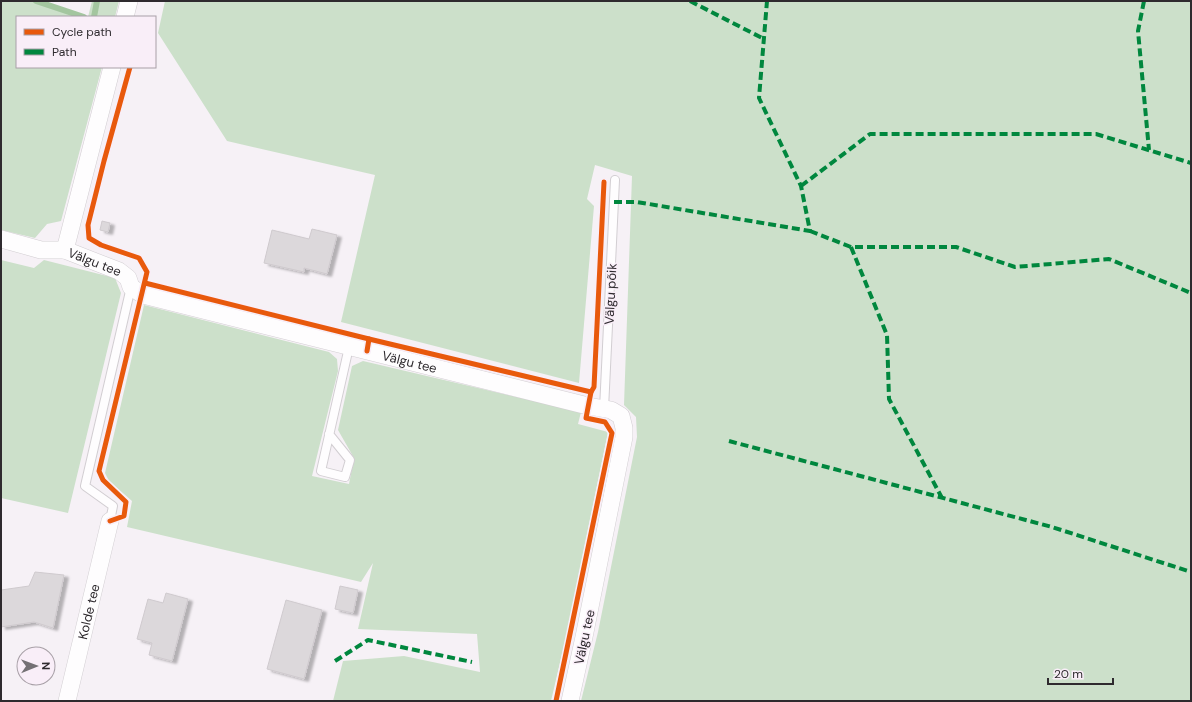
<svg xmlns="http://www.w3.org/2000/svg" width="1192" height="702" viewBox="0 0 1192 702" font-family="'DM Sans',sans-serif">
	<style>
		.green { fill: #cce0ca }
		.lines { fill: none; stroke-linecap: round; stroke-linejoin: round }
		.stream { stroke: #a3c69f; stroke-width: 6 }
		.building { fill: #dcd8db; stroke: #cfcace; filter: url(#shadow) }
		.service-casing { stroke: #d2ced2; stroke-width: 10 }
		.minor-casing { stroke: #d2ced2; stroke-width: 18 }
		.service { stroke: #fefdfe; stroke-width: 8 }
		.minor { stroke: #fefdfe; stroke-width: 17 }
		.quiet { stroke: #00873e; stroke-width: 4; stroke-dasharray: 8 4; stroke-linecap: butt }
		.cycleway-casing { stroke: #f9eef8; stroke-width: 8 }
		.cycleway { stroke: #e8590c; stroke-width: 5 }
		.labels { text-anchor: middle; stroke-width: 3; stroke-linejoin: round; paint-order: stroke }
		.street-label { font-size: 13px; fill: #2e2a2e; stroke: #f9eef8 }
	</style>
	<defs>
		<filter id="shadow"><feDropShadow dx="4.5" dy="2.5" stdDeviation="1" flood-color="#0004"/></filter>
	</defs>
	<rect width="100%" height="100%" fill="#f6f1f6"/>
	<!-- green -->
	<g class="green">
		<polygon points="1,1 40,1 86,17 17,17 17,67 102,67 61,221 47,224 35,238 1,230"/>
		<polygon points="92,1 119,1 115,17 88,17"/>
		<polygon points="165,1 1191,1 1191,701 581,701 598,632 637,437 636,417 624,405 632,176 595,165 587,199 594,206 579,383 341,322 375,175 227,141 158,33"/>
		<polygon points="1,260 34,268 44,260 115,278 121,293 68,513 1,498"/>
		<polygon points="144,305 329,352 337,359 338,371 312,476 349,484 354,458 338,430 352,366 363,361 581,412 578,424 608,432 566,637 551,701 333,701 343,661 404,656 480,672 477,634 358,629 373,563 361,582 127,527 132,501 109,481 105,473"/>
	</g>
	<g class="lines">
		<!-- stream -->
		<g class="stream">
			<polyline points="36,1 84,17"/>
			<polyline points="94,17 97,1"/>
		</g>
	</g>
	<!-- building -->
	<g class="building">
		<polygon points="102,221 110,223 108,232 100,230"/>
		<polygon points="312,229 337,235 327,274 304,268 304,272 264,263 272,230 309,239"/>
		<polygon points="35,572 64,575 53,628 34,622 1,627 1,590 29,586"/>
		<polygon points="340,586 358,590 353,613 335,609"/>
		<polygon points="166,593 188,599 172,661 149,655 152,643 137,639 148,599 163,603"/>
		<polygon points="286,600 322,610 304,679 267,669"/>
	</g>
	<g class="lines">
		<!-- service casing -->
		<g class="service-casing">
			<g id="service">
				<polyline points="604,409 615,180"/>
				<polyline points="329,434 350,460 345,477 321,471 349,347"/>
				<polyline points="110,521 113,506 85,486 131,287"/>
			</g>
		</g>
		<!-- minor casing -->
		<g class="minor-casing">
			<g id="minor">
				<polyline points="125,17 129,1"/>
				<path id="s1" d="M 112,67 L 65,250 L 119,271 L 128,278 L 131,287 L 143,295 L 588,406 L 611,410 L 621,416 L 624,428 L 624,437 L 584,637 L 570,701"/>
				<polyline points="1,239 41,250 65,250"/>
				<path id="s2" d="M 67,701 L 110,521"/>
			</g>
		</g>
		<!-- service -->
		<use href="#service" class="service"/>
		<!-- minor -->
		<use href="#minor" class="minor"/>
		<!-- quiet -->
		<g class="quiet">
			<polyline points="690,1 764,39"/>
			<polyline points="1144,1 1138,31 1149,150"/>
			<polyline points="801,186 870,134 1096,134 1191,163"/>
			<polyline points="614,202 637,202 810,231 801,186 759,98 767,1"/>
			<polyline points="810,231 851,247 956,247 1015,267 1109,259 1191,293"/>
			<polyline points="851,247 887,335 889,399 942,498"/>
			<polyline points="729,441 1052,527 1191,572"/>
			<polyline points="335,661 368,640 472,662"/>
		</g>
		<!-- cycleway casing -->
		<g class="cycleway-casing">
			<g id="cycleway">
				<polyline points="145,283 369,339"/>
				<polyline points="367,351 369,339 591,392 586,418 605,422 612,433 556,701"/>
				<polyline points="591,392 594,387 604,182"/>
				<polyline points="110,521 124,516 126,502 103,480 99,471 147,272 139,258 101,245 89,238 88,225 104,161 130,67"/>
			</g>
		</g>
		<!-- cycleway -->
		<use href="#cycleway" class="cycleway"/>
	</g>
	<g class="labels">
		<!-- street labels -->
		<g class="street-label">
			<text dy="5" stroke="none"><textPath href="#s1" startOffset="221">Välgu tee</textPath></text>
			<text transform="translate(610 294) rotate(-87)" y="5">Välgu põik</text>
			<text dy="5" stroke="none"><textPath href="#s1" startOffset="557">Välgu tee</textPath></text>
			<text dy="5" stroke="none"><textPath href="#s2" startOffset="92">Kolde tee</textPath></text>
			<text transform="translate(584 637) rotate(-78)" y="5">Välgu tee</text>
		</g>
	</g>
	<!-- border -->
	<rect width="1192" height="702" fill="none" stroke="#2e2a2e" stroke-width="4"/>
	<!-- legend -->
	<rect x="16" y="16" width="140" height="52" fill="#f9eef8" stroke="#a8a0a7"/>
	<rect x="24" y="29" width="20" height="6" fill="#e8590c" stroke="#a8a0a7"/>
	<text x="52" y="36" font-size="12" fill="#2e2a2e">Cycle path</text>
	<rect x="24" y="49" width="20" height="6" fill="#00873e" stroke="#a8a0a7"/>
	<text x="52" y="56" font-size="12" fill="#2e2a2e">Path</text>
	<!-- north arrow -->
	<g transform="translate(36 666) rotate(89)"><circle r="19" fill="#f9eef8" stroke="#a8a0a7"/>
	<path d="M0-3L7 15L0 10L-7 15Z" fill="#747074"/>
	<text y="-6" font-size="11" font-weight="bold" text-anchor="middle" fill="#2e2a2e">N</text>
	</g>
	<!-- scale -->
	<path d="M1048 678v6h65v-6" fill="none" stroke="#2e2a2e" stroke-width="2"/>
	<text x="1054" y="678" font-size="12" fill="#2e2a2e" stroke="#f9eef8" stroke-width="3" paint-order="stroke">20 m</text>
</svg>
